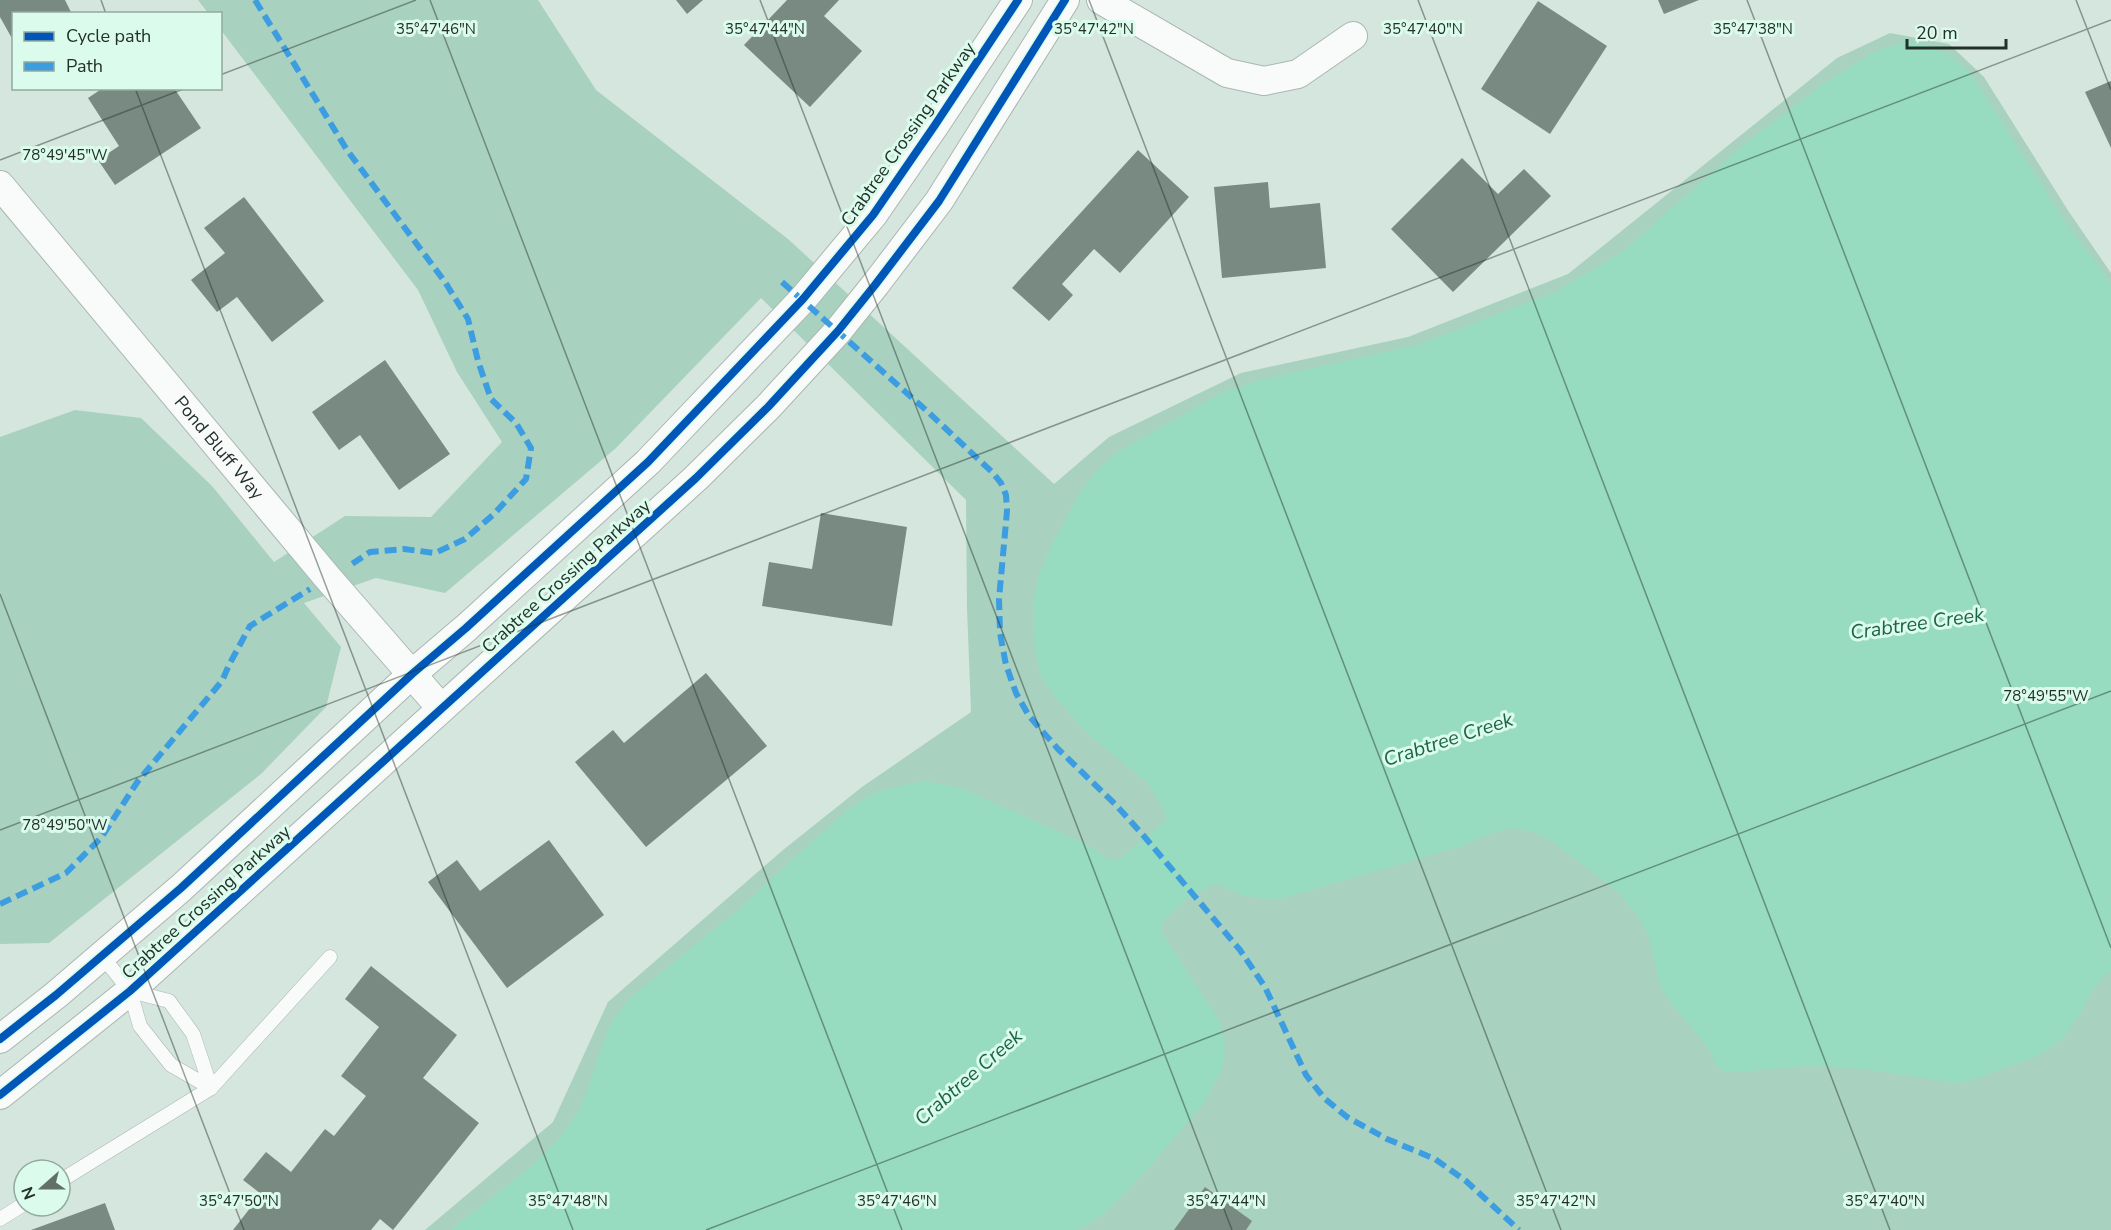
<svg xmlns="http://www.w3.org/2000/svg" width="2111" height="1230" viewBox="0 0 2111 1230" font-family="'Nunito Sans',sans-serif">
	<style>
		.green { fill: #a9d1c0 }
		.water { fill: #97dcc1 }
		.building { fill: #798a83 }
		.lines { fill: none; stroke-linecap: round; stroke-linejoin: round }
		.lane-casing { stroke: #aab7b1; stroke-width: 15 }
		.street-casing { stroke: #aab7b1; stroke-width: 30 }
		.lane { stroke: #f9fbfa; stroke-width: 14 }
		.street { stroke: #f9fbfa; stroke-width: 28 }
		.quiet { stroke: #3c9de1; stroke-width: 6; stroke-dasharray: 12 6; stroke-linecap: butt }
		.cycleway-casing { stroke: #dbfbec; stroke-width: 11 }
		.cycleway { stroke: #0057b8; stroke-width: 8 }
		.ticks { fill: none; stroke: #23302a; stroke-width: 1.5; stroke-opacity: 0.45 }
		.labels { text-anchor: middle; stroke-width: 6; stroke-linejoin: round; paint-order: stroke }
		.street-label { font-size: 18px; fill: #23302a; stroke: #dbfbec }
		.water-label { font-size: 20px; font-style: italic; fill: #1d634c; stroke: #dbfbec }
		.ticks-label { font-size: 15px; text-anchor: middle; fill: #23302a; stroke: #dbfbec; stroke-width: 6; stroke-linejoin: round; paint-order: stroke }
	</style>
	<rect width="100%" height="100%" fill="#d5e6de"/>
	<!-- green -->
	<polygon class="green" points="198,0 538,0 596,90 788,239 1054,484 1109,437 1241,373 1408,337 1568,274 1837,58 1890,33 1949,44 1984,77 2069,212 2111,273 2111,1230 425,1230 553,1122 608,1002 783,850 862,787 971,712 967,609 966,500 761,298 616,448 445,593 376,578 304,603 341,647 326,707 261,774 49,943 0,944 0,437 75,410 141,418 212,486 274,562 345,516 431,517 502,442 457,372 418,290 221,30 220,14 208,13"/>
	<!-- water -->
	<path class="water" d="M 1906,41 C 1938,46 1949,52 1972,75 L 2065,221 L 2111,283 L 2111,971 L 2105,975 L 2092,991 L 2080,1014 L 2062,1039 L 2039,1055 L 1973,1080 L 1955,1083 L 1869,1070 L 1814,1065 L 1739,1072 L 1724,1071 L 1716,1066 L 1709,1049 L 1670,1002 L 1660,985 L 1649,936 L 1636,913 L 1615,889 L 1554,843 L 1533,832 L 1512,828 L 1489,834 L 1465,845 L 1281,899 C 1253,899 1244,897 1218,884 C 1197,889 1174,908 1161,925 L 1162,933 L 1220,1022 L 1225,1049 L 1222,1070 L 1204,1103 L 1155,1160 L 1106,1213 L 1078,1230 L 451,1230 C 493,1194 545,1164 575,1116 C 590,1091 595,1061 606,1035 C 611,1022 619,1011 628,1000 L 734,913 L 847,810 L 870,795 L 887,789 L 922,781 L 959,787 L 1088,845 L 1104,857 L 1114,860 L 1121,858 L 1165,821 L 1166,814 L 1148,783 L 1088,734 L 1056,698 L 1042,678 L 1037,661 L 1033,633 L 1033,603 L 1038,577 L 1049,550 L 1080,492 L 1100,467 L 1119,451 L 1221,393 L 1264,379 L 1417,345 L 1555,292 L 1622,252 L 1742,146 L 1827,81 L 1872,53 Z"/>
	<!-- building -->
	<g class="building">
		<polygon points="0,0 65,0 72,14 14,14 14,42 0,17"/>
		<polygon points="676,0 703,0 687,14"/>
		<polygon points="787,0 839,0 824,16 862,51 810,107 744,45"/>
		<polygon points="1658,0 1699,0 1664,14"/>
		<polygon points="1538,1 1607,46 1550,134 1481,89"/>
		<polygon points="2111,81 2111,148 2085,92"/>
		<polygon points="103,88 174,88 201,128 115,185 98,160 119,146 88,98"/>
		<polygon points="1138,150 1189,197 1120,273 1094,249 1062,284 1073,295 1049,321 1012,288"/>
		<polygon points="1462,158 1498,194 1524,169 1551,196 1453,292 1391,229"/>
		<polygon points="1268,182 1270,208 1320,203 1326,268 1222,278 1214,187"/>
		<polygon points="244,197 324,301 272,342 237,297 217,312 191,280 225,253 204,228"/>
		<polygon points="385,360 450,454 399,490 360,435 339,450 312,412"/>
		<polygon points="821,513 907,527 892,626 762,606 769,562 812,569"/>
		<polygon points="706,673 767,746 646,847 575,762 613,730 624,743"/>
		<polygon points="549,840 604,915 507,988 428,882 457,860 480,891"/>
		<polygon points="371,966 457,1035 423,1078 479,1123 393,1230 380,1219 371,1230 233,1230 261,1194 243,1180 266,1152 291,1172 325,1129 334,1136 366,1096 341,1076 379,1027 345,999"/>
		<polygon points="1205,1187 1252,1221 1246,1230 1174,1230"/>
		<polygon points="105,1203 115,1230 31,1230"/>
	</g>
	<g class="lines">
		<!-- lane casing -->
		<g class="lane-casing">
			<g id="lane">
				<polyline points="102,956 130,991 140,1026 171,1065 211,1088"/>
				<polyline points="130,991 169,1001 193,1034 211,1088"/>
				<polyline points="60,1181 211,1088 330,957"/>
				<polyline points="0,1219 24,1204"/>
			</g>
		</g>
		<!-- street casing -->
		<g class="street-casing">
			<g id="street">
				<polyline points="1101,0 1227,73 1264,81 1298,74 1353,36"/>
				<path id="s1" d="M 0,185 L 327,577 L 441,708"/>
				<polyline points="0,1039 56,995 181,888 412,674 466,628 648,462 803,299 873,215 935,125 1018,0"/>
				<polyline points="0,1095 130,991 696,478 768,407 838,331 875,285 939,201 1065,0"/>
			</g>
		</g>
		<!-- lane -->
		<use href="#lane" class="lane"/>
		<!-- street -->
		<use href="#street" class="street"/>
		<!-- quiet -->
		<g class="quiet">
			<polyline points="255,0 347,150 445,282 468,319 478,361 491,399 516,423 531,448 526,479 494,514 465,539 435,553 404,549 370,552 349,566"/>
			<polyline points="782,282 927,411 992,472 1001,483 1006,495 1007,511 999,599 1000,633 1006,665 1016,693 1029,716 1058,749 1116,805 1143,835 1240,950 1265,987 1306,1075 1324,1098 1347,1117 1387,1139 1435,1159 1466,1181 1519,1230"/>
			<polyline points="0,904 66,873 101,838 138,781 222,681 229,665 250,626 310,589"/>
		</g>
		<!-- cycleway casing -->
		<g class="cycleway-casing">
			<g id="cycleway">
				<polyline points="0,1039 56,995 181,888 412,674 466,628 648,462 803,299 873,215 935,125 1018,0"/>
				<polyline points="0,1095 130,991 696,478 768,407 838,331 875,285 939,201 1065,0"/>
			</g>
		</g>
		<!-- cycleway -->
		<use href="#cycleway" class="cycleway"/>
	</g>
	<!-- ticks -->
	<path class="ticks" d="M 101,0 L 106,14M 430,0 L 902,1230M 760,0 L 1232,1230M 1089,0 L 1561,1230M 1418,0 L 1890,1230M 1747,0 L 2111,948M 2076,0 L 2111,90M 220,75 L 416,0M 135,88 L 573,1230M 0,160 L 186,88M 0,594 L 244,1230M 0,830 L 2111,20M 706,1230 L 2111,691"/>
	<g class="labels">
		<!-- street labels -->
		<g class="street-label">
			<text transform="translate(908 134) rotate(-55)" y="6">Crabtree Crossing Parkway</text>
			<text dy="6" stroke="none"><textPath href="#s1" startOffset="342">Pond Bluff Way</textPath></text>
			<text transform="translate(566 576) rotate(-42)" y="6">Crabtree Crossing Parkway</text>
			<text transform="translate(206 902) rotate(-42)" y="6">Crabtree Crossing Parkway</text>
		</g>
		<!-- water labels -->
		<g class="water-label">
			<text transform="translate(1917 623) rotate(-8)" y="7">Crabtree Creek</text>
			<text transform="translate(1448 739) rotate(-18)" y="7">Crabtree Creek</text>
			<text transform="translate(968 1077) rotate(-41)" y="7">Crabtree Creek</text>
		</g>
	</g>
	<g class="ticks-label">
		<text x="436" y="34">35°47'46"N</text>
		<text x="765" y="34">35°47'44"N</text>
		<text x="1094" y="34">35°47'42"N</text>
		<text x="1423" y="34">35°47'40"N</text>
		<text x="1753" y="34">35°47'38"N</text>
		<text x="65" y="160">78°49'45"W</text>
		<text x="2046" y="701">78°49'55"W</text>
		<text x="65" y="830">78°49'50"W</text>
		<text x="239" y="1206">35°47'50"N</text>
		<text x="568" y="1206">35°47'48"N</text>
		<text x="897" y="1206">35°47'46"N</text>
		<text x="1226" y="1206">35°47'44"N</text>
		<text x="1556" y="1206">35°47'42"N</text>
		<text x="1885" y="1206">35°47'40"N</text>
	</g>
	<!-- legend -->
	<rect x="12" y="12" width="210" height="78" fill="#dbfbec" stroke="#91aa9e" stroke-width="1.5"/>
	<rect x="24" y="32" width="30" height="9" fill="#0057b8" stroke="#91aa9e" stroke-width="1.5"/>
	<text x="66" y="42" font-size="18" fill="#23302a">Cycle path</text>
	<rect x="24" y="62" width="30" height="9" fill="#3c9de1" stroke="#91aa9e" stroke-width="1.5"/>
	<text x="66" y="72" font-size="18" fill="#23302a">Path</text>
	<!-- north arrow -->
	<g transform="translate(42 1188) rotate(249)"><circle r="28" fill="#dbfbec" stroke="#91aa9e" stroke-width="1.5"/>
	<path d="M0-4.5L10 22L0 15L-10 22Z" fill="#617069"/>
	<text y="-9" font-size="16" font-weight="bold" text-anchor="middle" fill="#23302a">N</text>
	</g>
	<!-- scale -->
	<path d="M1907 39v9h99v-9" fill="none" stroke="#23302a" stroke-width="3"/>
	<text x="1916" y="39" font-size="18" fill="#23302a" stroke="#dbfbec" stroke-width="4.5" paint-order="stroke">20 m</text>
</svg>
